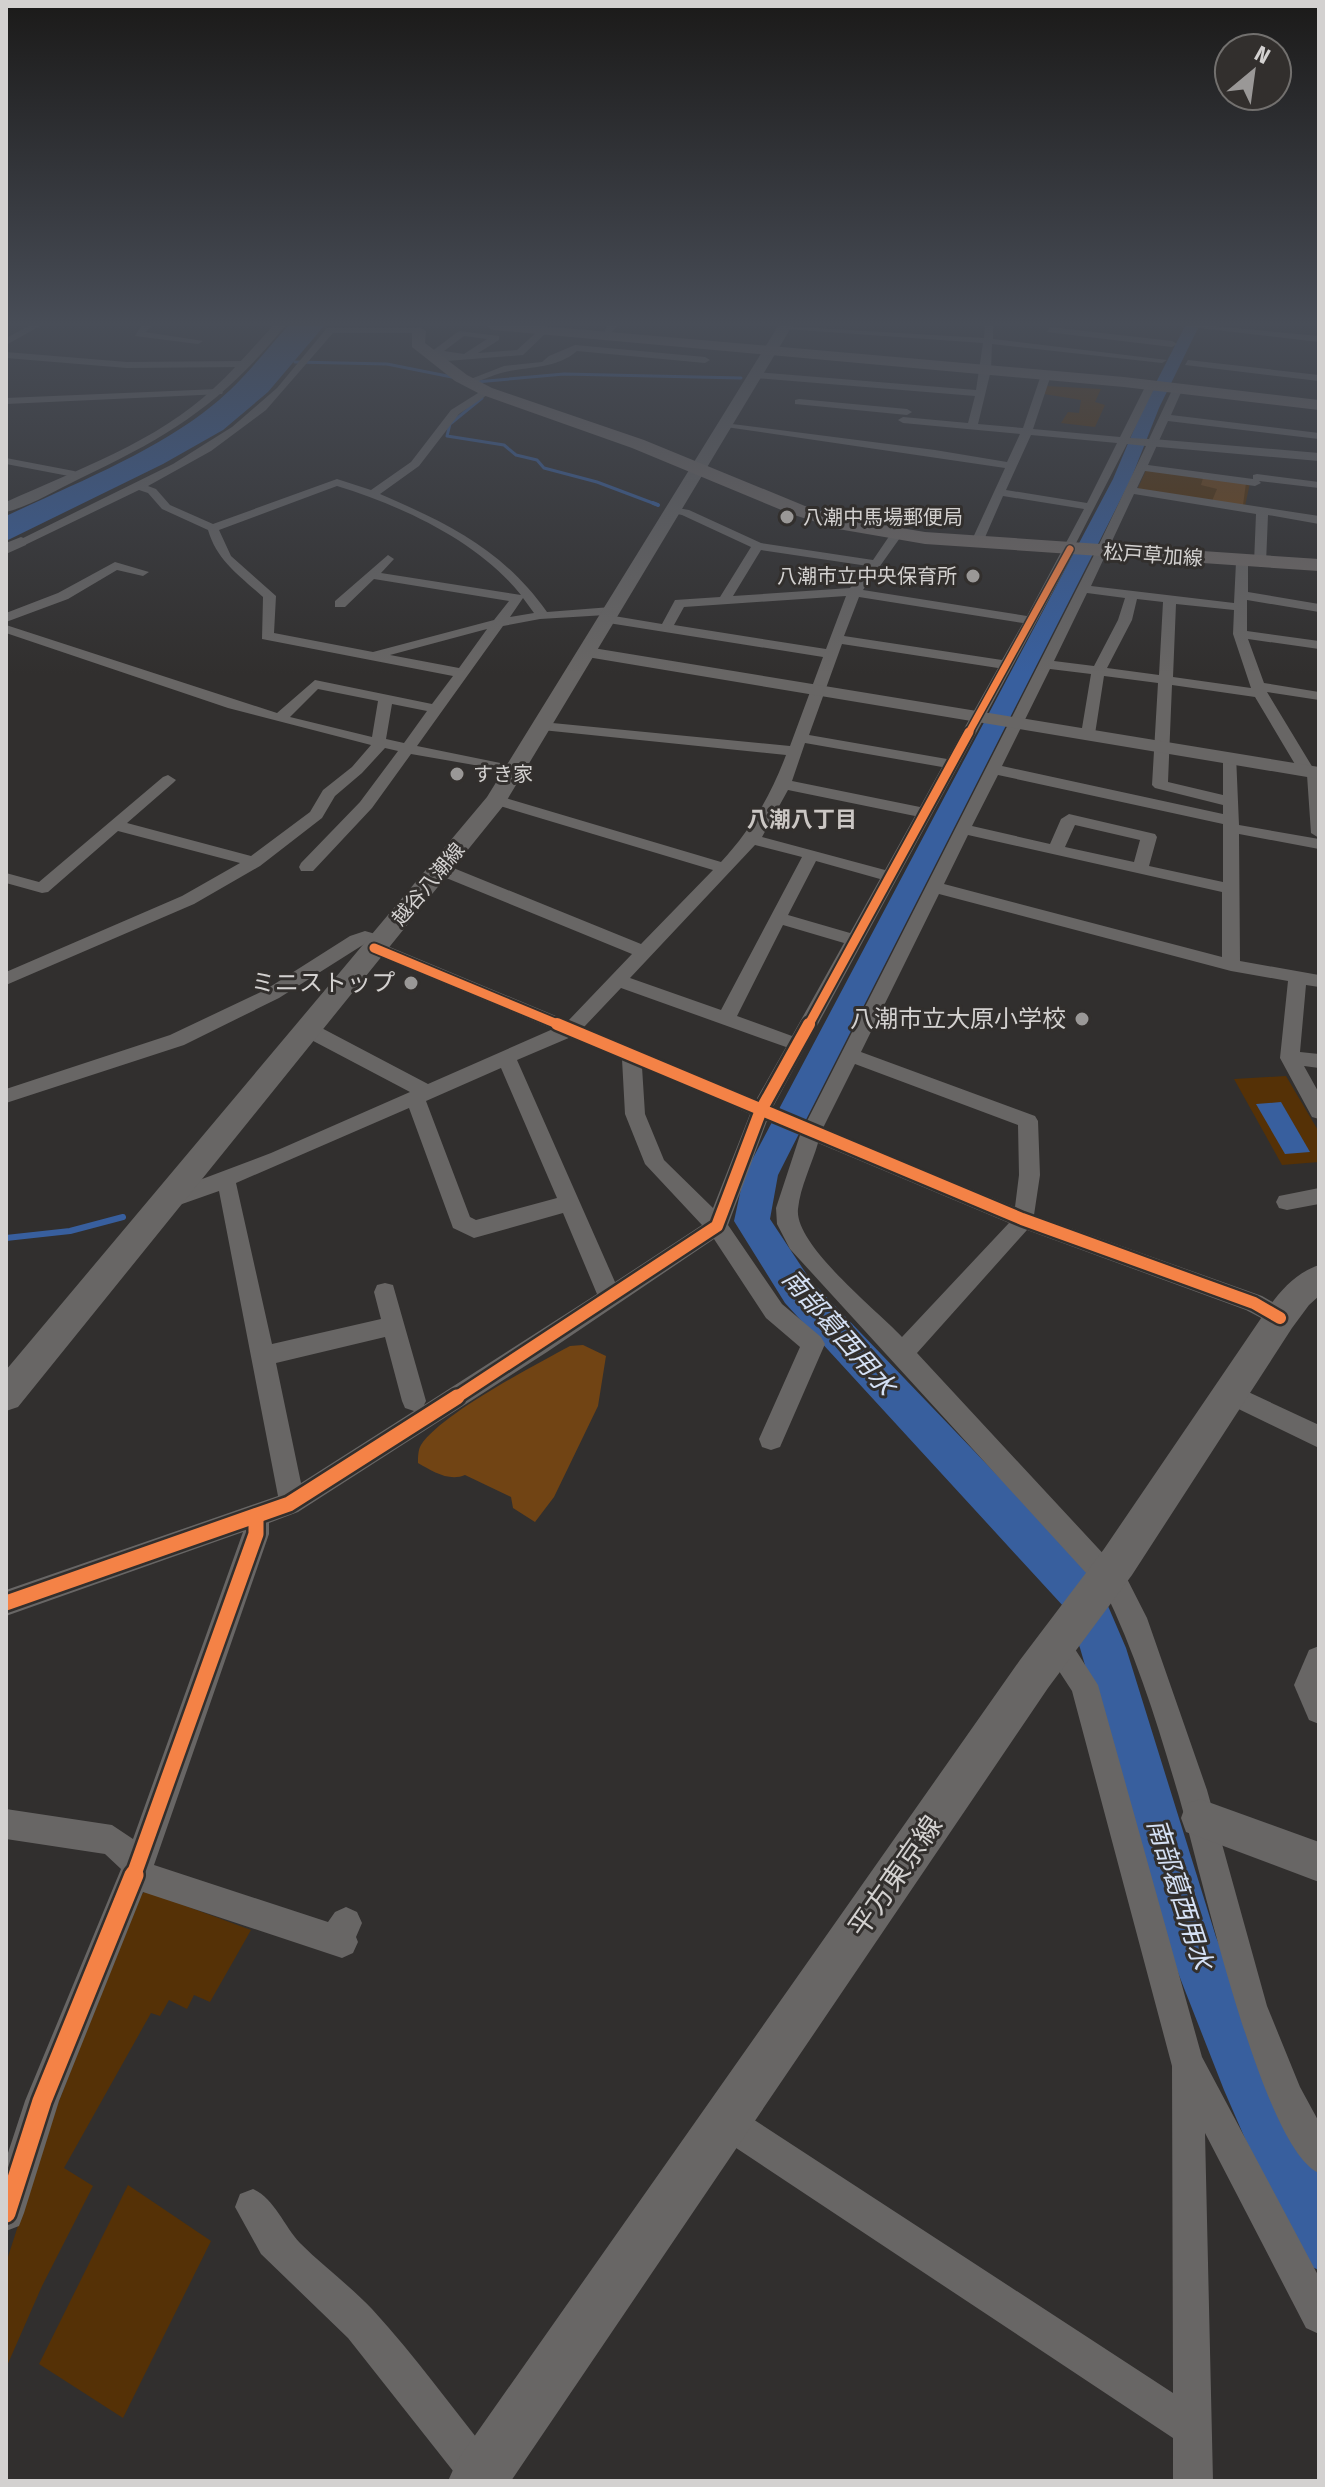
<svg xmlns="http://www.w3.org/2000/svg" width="1325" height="2487" viewBox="0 0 1325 2487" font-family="'Fira Sans Condensed','Noto Sans JP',sans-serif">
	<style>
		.green { fill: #553106 }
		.forest { fill: #714414 }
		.water { fill: #385f9e }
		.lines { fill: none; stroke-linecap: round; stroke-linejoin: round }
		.stream-far2 { stroke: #385f9e; stroke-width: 3 }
		.stream-far1 { stroke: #385f9e; stroke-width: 4 }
		.stream { stroke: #385f9e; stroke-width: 6 }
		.river { fill: #385f9e; fill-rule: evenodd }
		.minor { fill: #686665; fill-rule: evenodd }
		.tertiary { fill: #686665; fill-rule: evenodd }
		.secondary { fill: #686665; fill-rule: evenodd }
		.primary { fill: #706a67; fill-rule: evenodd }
		.cycleway-far4-casing { stroke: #322f2d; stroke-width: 10 }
		.cycleway-far3-casing { stroke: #322f2d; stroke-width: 13 }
		.cycleway-far2-casing { stroke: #322f2d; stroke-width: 17 }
		.cycleway-far1-casing { stroke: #322f2d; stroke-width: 20 }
		.cycleway-casing { stroke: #322f2d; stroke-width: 24 }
		.cycleway-far4 { stroke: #f48246; stroke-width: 7 }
		.cycleway-far3 { stroke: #f48246; stroke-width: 9 }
		.cycleway-far2 { stroke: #f48246; stroke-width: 12 }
		.cycleway-far1 { stroke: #f48246; stroke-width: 15 }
		.cycleway { stroke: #f48246; stroke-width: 19 }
		.poi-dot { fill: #9a9897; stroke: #322f2d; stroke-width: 3 }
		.labels { text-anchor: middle; stroke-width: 6; stroke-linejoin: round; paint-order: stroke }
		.far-poi-label { font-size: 20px; fill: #d3d1d0; stroke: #322f2d; text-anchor: start }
		.far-street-label { font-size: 20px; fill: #d3d1d0; stroke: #322f2d }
		.far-neighbourhood-label { font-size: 22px; font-weight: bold; fill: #cbc7c4; stroke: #322f2d }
		.poi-label { font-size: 24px; fill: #d3d1d0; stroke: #322f2d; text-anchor: end }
		.water-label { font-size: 26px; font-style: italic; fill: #d5e1f5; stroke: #322f2d }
		.near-street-label { font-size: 28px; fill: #d3d1d0; stroke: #322f2d }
	</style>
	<rect width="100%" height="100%" fill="#312f2e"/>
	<!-- green -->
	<g class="green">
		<polygon points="1046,386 1101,389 1095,402 1105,405 1095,427 1061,423 1068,412 1079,413 1081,400 1044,394"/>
		<polygon points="1146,470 1250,483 1245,506 1140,490 1138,488"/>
		<polygon points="1286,1076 1319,1132 1319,1162 1282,1165 1234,1079"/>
		<polygon points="145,1891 251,1930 210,2002 194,1995 187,2009 169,2000 160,2016 151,2013 64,2168 93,2186 42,2286 6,2368 6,2263 53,2117 136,1901"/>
		<polygon points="128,2185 211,2241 123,2418 39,2364"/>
	</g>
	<!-- forest -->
	<g class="forest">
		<polygon points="1203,478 1246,483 1243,505 1212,501 1217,489 1201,485"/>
		<path d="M 583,1345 L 606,1356 L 598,1406 L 554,1497 L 535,1522 L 513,1508 L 511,1497 L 465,1475 C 449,1482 432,1471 418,1463 C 418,1457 418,1450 421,1445 C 441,1414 535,1365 570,1346 Z"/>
	</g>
	<!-- water -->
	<g class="water">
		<path d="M 288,326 L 324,326 L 268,392 L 223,430 L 163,464 L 6,541 L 6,516 C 76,483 157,451 213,405 C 242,382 264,352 288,326 Z"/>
		<polygon points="1281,1102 1310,1152 1285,1154 1256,1104"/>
	</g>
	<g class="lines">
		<!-- stream-far2 -->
		<g class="stream-far2">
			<polyline points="295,362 387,364 452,377"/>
			<polyline points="476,382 564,374 741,378"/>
			<polyline points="482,398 450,424 447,436 504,445 516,455 537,460 544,468 597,482 658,505"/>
		</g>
		<!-- stream-far1 -->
		<polyline class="stream-far1" points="653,503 658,505"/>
		<!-- stream -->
		<polyline class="stream" points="6,1238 70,1231 123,1217"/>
		<!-- river -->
		<polygon class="river" points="1185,326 1199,326 1159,408 1131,479 778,1175 770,1219 811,1281 1096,1578 1126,1648 1216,1937 1319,2174 1319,2270 1298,2261 1224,2090 1164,1937 1080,1648 1064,1607 785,1303 734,1221 744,1175 1113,479 1143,408"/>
		<!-- minor -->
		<g class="minor">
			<polygon points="29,326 40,326 6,345 6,338"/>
			<polygon points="141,326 151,326 145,332 203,341 198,344 135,336"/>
			<polygon points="607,326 617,326 609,335 603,335"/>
			<path d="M 781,326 L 984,338 L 985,326 L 993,326 L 993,339 L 1167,360 L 1162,363 L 992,344 L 991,370 L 978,424 L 1023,428 L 1041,375 L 1046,372 L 1051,375 L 1033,429 L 1120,437 L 1146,385 L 1151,382 L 1156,385 L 1130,438 L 1149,439 L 1173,388 L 1178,385 L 1183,388 L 1171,415 L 1319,433 L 1319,439 L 1168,421 L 1148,465 L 1253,479 L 1253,475 L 1257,474 L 1319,482 L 1319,488 L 1259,481 L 1261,483 L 1255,486 L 1145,471 L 1137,488 L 1319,516 L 1319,524 L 1268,515 L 1266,563 L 1260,567 L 1254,563 L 1256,514 L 1134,494 L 1091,586 L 1234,603 L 1236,562 L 1242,558 L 1248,562 L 1248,592 L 1319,604 L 1319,612 L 1247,600 L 1247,631 L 1319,641 L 1319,649 L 1248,639 L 1264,683 L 1319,692 L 1319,700 L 1267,692 L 1313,768 L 1319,769 L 1319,838 L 1311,833 L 1307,775 L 1299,771 L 1255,697 L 1172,685 L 1168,782 L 1223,795 L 1223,758 L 1226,755 L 1236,755 L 1239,825 L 1319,839 L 1319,849 L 1239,834 L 1240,961 L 1319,975 L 1319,987 L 1306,985 L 1300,1052 L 1319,1054 L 1319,1068 L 1304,1066 L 1319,1093 L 1319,1119 L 1312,1117 L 1280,1058 L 1288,981 L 1231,971 L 939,894 L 861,1052 L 1035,1116 L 1038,1121 L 1040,1175 L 1034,1215 L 1262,1296 L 1288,1311 L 1292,1318 L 1288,1325 L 1280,1328 L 1246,1310 L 1027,1230 L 917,1353 L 1109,1560 L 1119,1563 L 1147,1618 L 1207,1790 L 1267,2006 L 1300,2087 L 1319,2122 L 1319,2173 C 1261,2149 1198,1857 1177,1790 C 1157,1722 1135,1652 1104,1589 L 1098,1586 L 790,1249 L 777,1224 L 776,1208 L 800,1135 L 767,1121 L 728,1225 L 782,1304 L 821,1337 L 825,1344 L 780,1447 L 771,1450 L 762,1447 L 759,1439 L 800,1347 L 766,1318 L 714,1239 L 547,1352 L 298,1512 L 269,1523 L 269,1534 L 154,1865 L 328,1922 L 335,1912 L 346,1907 L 357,1912 L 362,1923 L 356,1937 L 358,1942 L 353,1953 L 342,1958 L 143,1892 L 59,2101 L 24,2213 L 19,2226 L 6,2231 L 6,2159 L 25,2101 L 121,1869 L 105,1854 L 6,1839 L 6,1809 L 112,1825 L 133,1839 L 243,1532 L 6,1616 L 6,1590 L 278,1496 L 219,1191 L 165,1210 L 157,1208 L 154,1202 L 157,1196 L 271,1153 L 410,1092 L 300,1034 L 298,1029 L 300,1024 L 314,1024 L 428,1084 L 553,1029 L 368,952 L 365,948 L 369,944 L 366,943 L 279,998 L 184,1045 L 6,1103 L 6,1089 L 170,1035 L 265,990 L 350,936 L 365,931 L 386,937 L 389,941 L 385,945 L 568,1021 L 632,954 L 434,873 L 432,869 L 434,865 L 446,865 L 641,944 L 713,870 L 490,803 L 490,797 L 502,797 L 721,862 C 751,830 771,795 786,755 L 542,730 L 535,726 L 542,722 L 790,746 L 823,657 L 602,622 L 600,619 L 606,615 L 540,619 L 503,626 L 417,746 L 520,767 L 520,773 L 411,754 L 372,808 L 313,871 L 301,871 L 299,867 L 301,863 L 360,802 L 398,751 L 385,748 L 362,773 L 335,796 L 322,818 L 260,866 L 194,904 L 6,985 L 6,972 L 182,896 L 240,863 L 118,831 L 48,892 L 42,893 L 6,883 L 6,873 L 39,882 L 163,777 L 168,775 L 176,780 L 173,783 L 127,823 L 251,856 L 310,812 L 323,790 L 352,767 L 371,745 L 228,708 L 6,633 L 6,625 L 277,713 L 315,680 L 432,704 L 453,676 L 262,639 L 263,597 C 240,576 217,561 208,530 L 162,509 L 148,493 L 139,490 L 25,545 L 15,542 L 173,464 L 232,427 L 277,388 L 327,328 L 419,328 L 422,333 L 333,333 L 266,410 L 211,451 L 148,486 L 156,489 L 170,505 L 213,524 L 337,479 L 371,490 L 411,462 L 451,410 L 486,388 L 490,393 L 459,414 L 419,466 L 380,494 C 449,524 502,549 547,612 L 611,607 L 618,611 L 608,615 L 662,624 L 675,600 L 720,597 L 751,547 L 682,515 L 668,512 L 666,510 L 672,507 L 689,510 L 761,543 L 873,560 L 892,532 L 900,532 L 902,535 L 863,590 L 1027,616 L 1084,509 L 1003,496 L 983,542 L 977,546 L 971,542 L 1005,468 L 719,426 L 724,423 L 935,450 L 1007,462 L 1020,434 L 903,423 L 898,420 L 903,417 L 968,423 L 975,396 L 755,378 L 750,375 L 755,372 L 976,390 L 983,343 L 785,329 ZM 1031,435 L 1117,443 L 1087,503 L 1006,490 ZM 1127,444 L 1146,446 L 1093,557 L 807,1121 L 773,1107 L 1076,549 L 1074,547 ZM 337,486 C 402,506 478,541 521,595 L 381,573 L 394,559 L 388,555 L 335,601 L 335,607 L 345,607 L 374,579 L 509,601 L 494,620 L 373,652 L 274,633 L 276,596 L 231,556 L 219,530 ZM 761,550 L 868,566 L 850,588 L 733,596 ZM 1087,593 L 1125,598 L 1118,620 L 1094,666 L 1054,661 ZM 846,596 L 826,649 L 674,625 L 684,607 ZM 859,597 L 1023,623 L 1002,660 L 844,636 ZM 523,598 L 534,613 L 510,617 ZM 1137,599 L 1163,602 L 1159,675 L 1107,668 L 1132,620 ZM 1176,604 L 1234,610 L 1233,634 L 1251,688 L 1173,677 ZM 487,629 L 459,668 L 390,655 ZM 842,644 L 998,668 L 947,759 L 809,735 ZM 1050,669 L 1091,674 L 1081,734 L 1088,738 L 1095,734 L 1104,676 L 1158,683 L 1152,785 L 1155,788 L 1223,805 L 1223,814 L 1002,766 ZM 318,689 L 378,701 L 372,737 L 290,717 ZM 392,704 L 427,711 L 404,743 L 386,739 ZM 805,743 L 942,767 L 920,807 L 792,781 ZM 998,775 L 1223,824 L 1223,882 L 1149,866 L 1157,837 L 1155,834 L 1069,814 L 1061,819 L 1050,844 L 972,826 ZM 788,790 L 915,816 L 885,870 L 762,837 ZM 1075,825 L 1140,840 L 1134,862 L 1065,847 ZM 968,835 L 1222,892 L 1222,957 L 944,884 ZM 755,845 L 802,857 L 721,1010 L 630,978 ZM 816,861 L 880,879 L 850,933 L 788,915 ZM 783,925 L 844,943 L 792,1036 L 737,1016 ZM 621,988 L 786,1047 L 756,1100 L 584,1027 ZM 571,1037 L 622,1059 L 625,1114 L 645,1164 L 702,1225 L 615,1282 L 517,1060 ZM 855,1064 L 1018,1125 L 1019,1175 L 1015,1207 L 823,1128 ZM 642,1067 L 750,1114 L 713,1208 L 664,1160 L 645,1114 ZM 501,1068 L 557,1198 L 476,1220 L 470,1217 L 426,1101 ZM 409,1108 L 453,1228 L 474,1238 L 563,1213 L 597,1294 L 424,1405 L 426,1401 L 393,1285 L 385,1283 L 377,1285 L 374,1292 L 381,1319 L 272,1344 L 236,1183 ZM 818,1143 L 1009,1223 L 902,1337 C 877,1310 794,1245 798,1209 C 800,1187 812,1164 818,1143 ZM 385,1337 L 402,1401 L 405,1408 L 414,1411 L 301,1483 L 276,1363 Z"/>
			<polygon points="1182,326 1213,326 1319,336 1319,342"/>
			<polygon points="1050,327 1172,341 1177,344 1172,347 1047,332"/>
			<path d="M 540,329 L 548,331 L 523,355 L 434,362 L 429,359 L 441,356 L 431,352 L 459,331 L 499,336 L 499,340 L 478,353 L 517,350 ZM 464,336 L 487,339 L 464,354 L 444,351 Z"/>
			<path d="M 575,345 L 705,357 L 710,360 L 705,363 L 577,351 C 556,369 531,366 505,372 C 492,375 480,381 468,385 L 463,382 L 504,366 L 542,362 L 549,356 Z"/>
			<polygon points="6,352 127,362 243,361 248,364 243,367 127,368 6,358"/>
			<polygon points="1188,360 1319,375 1319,381 1185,365"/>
			<polygon points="218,389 223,392 222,394 6,404 6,398"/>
			<polygon points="799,399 907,409 912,412 907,415 795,404 795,400"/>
			<polygon points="6,458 74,471 80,474 74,477 6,464"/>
			<polygon points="115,562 149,572 143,576 117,570 68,599 6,622 6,613 58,593"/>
			<polygon points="1319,1188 1319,1204 1287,1210 1279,1208 1276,1202 1279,1196"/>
			<polygon points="1229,1383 1319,1425 1319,1448 1220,1400 1217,1393 1220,1386"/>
			<polygon points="1056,1631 1066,1635 1098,1685 1202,2057 1319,2277 1319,2334 1306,2328 1205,2133 1213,2481 1173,2481 1173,2438 712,2132 707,2120 712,2108 724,2103 736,2108 1173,2393 1172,2066 1072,1691 1042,1645 1046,1635"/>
			<polygon points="1319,1646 1319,1724 1309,1720 1294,1685 1309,1650"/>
			<path d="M 253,2189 C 274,2198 284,2226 300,2243 C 323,2266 349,2285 372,2309 C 416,2357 454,2410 495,2461 L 501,2475 L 498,2481 L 461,2481 L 348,2338 L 261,2254 L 235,2207 L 240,2194 Z"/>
		</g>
		<!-- tertiary -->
		<g class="tertiary">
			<path d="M 273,326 L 285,326 C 221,405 169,436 79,479 C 56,490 31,506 6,512 L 6,502 C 76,470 157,442 214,388 C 235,369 254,346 273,326 Z"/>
			<polygon points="1153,439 1319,453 1319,461 1148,446 1148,440"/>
			<polygon points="21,537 26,539 26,545 6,554 6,543"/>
			<polygon points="587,647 1319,767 1319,779 581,656 578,652 581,648"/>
			<polygon points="1200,1799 1319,1842 1319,1882 1186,1832 1181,1818 1186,1804"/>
		</g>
		<!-- secondary -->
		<g class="secondary">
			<polygon points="778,326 792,326 504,805 18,1407 6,1411 6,1370 487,797"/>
			<path d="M 1319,1265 L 1319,1296 L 1309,1305 L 1292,1328 L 1132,1575 L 1048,1688 L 511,2481 L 448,2481 L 457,2461 L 1020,1660 L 1104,1549 L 1268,1308 C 1282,1289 1296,1273 1319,1265 Z"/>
		</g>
		<!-- primary -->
		<g class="primary">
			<polygon points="486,326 541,326 1124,377 1319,400 1319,410 1124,387 493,330"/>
			<polygon points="419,327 426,331 425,343 467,375 492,388 644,440 805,506 841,518 925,532 1319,559 1319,571 925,544 838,529 791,514 632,448 480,394 455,381 412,347 412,331"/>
		</g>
		<!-- cycleway-far4 casing -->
		<g class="cycleway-far4-casing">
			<polyline id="cycleway-far4" points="968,734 1070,549"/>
		</g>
		<!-- cycleway-far3 casing -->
		<g class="cycleway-far3-casing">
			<g id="cycleway-far3">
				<polyline points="374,948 562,1026"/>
				<polyline points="808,1026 969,732"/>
			</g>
		</g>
		<!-- cycleway-far2 casing -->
		<g class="cycleway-far2-casing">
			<g id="cycleway-far2">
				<polyline points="557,1024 1022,1219 1254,1303 1280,1318"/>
				<polyline points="454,1399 717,1226 761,1110 809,1024"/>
			</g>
		</g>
		<!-- cycleway-far1 casing -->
		<g class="cycleway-far1-casing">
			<g id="cycleway-far1">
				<polyline points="6,1603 289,1504 457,1397"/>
				<polyline points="133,1877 256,1534 256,1516"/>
			</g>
		</g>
		<!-- cycleway casing -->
		<g class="cycleway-casing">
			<polyline id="cycleway" points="6,2213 42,2101 134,1875"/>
		</g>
		<!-- cycleway-far4 -->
		<use href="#cycleway-far4" class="cycleway-far4"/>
		<!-- cycleway-far3 -->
		<use href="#cycleway-far3" class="cycleway-far3"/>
		<!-- cycleway-far2 -->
		<use href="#cycleway-far2" class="cycleway-far2"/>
		<!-- cycleway-far1 -->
		<use href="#cycleway-far1" class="cycleway-far1"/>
		<!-- cycleway -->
		<use href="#cycleway" class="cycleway"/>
	</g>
	<!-- sky -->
	<linearGradient id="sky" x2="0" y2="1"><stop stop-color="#1b1a19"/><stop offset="0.48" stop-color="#484d57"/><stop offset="1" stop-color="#484d57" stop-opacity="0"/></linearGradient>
	<rect width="1325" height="674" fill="url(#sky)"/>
	<!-- markers -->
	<g class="poi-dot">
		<circle cx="787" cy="517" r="8"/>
		<circle cx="973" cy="576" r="8"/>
		<circle cx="457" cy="774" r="8"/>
		<circle cx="411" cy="983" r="8"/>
		<circle cx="1082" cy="1019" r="8"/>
	</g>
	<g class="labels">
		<!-- far-poi labels -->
		<g class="far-poi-label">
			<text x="803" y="524">八潮中馬場郵便局</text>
			<text x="957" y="583" text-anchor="end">八潮市立中央保育所</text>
			<text x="473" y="781">すき家</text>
		</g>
		<!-- far-street labels -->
		<g class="far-street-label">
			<text transform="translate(1153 555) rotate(4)" y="7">松戸草加線</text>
			<text transform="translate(428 884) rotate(-50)" y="7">越谷八潮線</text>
		</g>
		<!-- far-neighbourhood labels -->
		<g class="far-neighbourhood-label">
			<text x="802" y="827">八潮八丁目</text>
		</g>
		<!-- poi labels -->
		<g class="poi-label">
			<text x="395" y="991">ミニストップ</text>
			<text x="1066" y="1027">八潮市立大原小学校</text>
		</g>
		<!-- water labels -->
		<g class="water-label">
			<text transform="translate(839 1332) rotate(49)" y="9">南部葛西用水</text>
			<text transform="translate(1180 1894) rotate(72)" y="9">南部葛西用水</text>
		</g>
		<!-- near-street labels -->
		<g class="near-street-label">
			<text transform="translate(895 1876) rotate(-55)" y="10">平方東京線</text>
		</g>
	</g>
	<!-- border -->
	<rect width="1325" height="2487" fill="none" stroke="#d3d1d0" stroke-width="16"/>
	<!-- north arrow -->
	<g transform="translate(1253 72) rotate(29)"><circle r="38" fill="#322f2d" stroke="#72706e" stroke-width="2"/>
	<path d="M0-6L14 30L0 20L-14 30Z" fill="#9a9897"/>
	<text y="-12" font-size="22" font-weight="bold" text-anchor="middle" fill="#d3d1d0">N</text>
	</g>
</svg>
